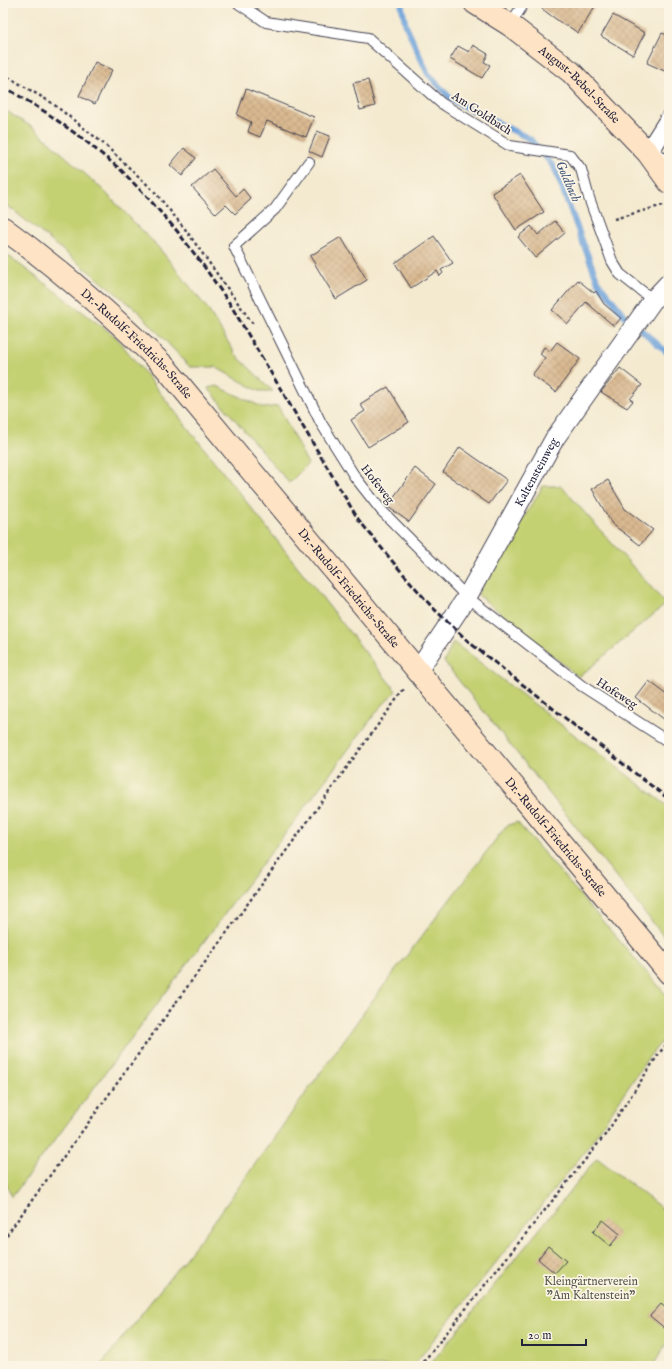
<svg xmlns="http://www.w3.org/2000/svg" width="672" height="1369" viewBox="0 0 672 1369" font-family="'IM FELL English',serif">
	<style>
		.green { fill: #c4d173; stroke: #737a57 }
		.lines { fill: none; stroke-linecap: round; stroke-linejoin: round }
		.stream { stroke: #6da2da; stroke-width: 6 }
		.building { fill: url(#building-cross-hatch) }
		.lane-casing { stroke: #424051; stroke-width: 12 }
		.street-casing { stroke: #424051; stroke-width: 21 }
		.secondary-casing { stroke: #424051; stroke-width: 24 }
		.path { stroke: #424051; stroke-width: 2.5; stroke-dasharray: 3 3; stroke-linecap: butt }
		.lane { stroke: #fff; stroke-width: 10 }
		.street { stroke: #fff; stroke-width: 19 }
		.secondary { stroke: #fee4c5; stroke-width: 22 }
		.rail { stroke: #22223b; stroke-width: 3; stroke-dasharray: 6 3; stroke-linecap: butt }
		.labels { text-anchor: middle; stroke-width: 3.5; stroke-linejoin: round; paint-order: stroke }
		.street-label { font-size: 12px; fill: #22223b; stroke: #fcf5e5 }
		.park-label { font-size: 12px; fill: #53574c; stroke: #fcf5e5 }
		.water-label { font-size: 13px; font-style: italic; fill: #40557b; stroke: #fcf5e5 }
	</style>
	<defs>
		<pattern id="building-cross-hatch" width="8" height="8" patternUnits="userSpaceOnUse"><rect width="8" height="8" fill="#d9b991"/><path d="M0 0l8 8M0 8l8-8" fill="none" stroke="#ba9f7e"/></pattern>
	</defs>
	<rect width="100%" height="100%" fill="#fcf5e5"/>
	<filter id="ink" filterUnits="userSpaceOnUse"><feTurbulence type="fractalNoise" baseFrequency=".025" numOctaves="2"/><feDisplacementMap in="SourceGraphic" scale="8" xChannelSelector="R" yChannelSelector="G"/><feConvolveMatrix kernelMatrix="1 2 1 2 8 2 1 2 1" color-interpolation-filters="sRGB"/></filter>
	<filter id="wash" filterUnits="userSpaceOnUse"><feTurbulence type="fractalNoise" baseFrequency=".012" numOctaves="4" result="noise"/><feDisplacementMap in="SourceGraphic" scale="16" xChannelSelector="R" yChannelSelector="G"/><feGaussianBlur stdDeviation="0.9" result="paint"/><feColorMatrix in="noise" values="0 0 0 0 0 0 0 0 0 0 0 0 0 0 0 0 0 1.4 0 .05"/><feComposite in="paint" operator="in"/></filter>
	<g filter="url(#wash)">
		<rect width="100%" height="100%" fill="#f4ead0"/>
		<!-- green -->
		<g class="green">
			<polygon points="3,109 35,129 104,191 159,248 207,308 236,355 273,391 259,391 215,367 190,367 138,311 3,202"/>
			<polygon points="3,252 116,337 396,691 378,710 12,1197 3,1176"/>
			<polygon points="217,386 264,408 278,406 308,464 289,483 208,388"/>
			<polygon points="543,486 561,486 666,604 579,677 477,594"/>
			<polygon points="453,642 669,807 669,943 444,662"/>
			<polygon points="517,822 669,998 669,1033 648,1058 586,1150 413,1366 100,1366 210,1227 369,1005 506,826"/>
			<polygon points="597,1158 669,1214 669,1339 653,1366 429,1366"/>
		</g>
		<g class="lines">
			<!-- stream -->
			<polyline class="stream" points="401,3 406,26 428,74 451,99 456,102 530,139 554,167 598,282 625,316 669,354"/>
		</g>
		<g id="blocks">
			<!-- building -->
			<g class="building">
				<polygon points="546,3 597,3 578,33 565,24 564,25 542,9"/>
				<polygon points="613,15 645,33 633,55 601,36"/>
				<polygon points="662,33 669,36 669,73 647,63"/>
				<polygon points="473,45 488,54 484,62 490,65 482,78 450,59 458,46 469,52"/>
				<polygon points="95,62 112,70 95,104 79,96"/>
				<polygon points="368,80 375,106 360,110 353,83"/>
				<polygon points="246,89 314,117 306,137 267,121 260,137 248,132 251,122 237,115"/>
				<polygon points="317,131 330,136 322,157 309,151"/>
				<polygon points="184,148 196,158 182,176 170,165"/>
				<polygon points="213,169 236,196 243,189 251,199 235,214 226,205 216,214 192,187"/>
				<polygon points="520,175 544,212 516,230 492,193"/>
				<polygon points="555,221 565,233 535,258 518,237 531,226 538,235"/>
				<polygon points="434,236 453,263 441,270 443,273 440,276 437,271 411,288 395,263"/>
				<polygon points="341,237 367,280 336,299 310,256"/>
				<polygon points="578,280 594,293 596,291 604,304 621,318 614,326 586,302 568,324 552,310"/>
				<polygon points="557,342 580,359 556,392 532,375 545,358 540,354 544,347 550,351"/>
				<polygon points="620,368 642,385 630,399 633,401 627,408 601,392"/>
				<polygon points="388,387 409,422 368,447 351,420 365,411 360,404"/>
				<polygon points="460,447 507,480 489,504 443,472"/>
				<polygon points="415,468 436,484 409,522 387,506"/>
				<polygon points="608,480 625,509 653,530 640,545 612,524 592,489"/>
				<polygon points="649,681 669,696 669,723 636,698"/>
				<polygon points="603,1220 620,1234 610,1246 593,1232"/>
				<polygon points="548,1246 566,1261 555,1273 538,1259"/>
				<polygon points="661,1304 669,1311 669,1328 667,1330 650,1316"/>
			</g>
		</g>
	</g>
	<g filter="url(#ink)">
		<use href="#blocks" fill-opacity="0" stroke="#424051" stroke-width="1"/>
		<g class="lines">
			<!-- lane casing -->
			<g class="lane-casing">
				<g id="lane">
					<polyline points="238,3 266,22 368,38 441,103 510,146 570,155 581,169 589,198 612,261 620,274 653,300"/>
					<polyline points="510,25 524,3"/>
					<polyline points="309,162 275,209 234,246 321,423 355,477 381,510 467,597 582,686 669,742"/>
				</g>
			</g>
			<!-- street casing -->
			<g class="street-casing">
				<g id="street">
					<polyline points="661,162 648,153 669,120"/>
					<path id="s1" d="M 417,672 L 467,597 L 555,438 L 653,300 L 669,283"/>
				</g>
			</g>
			<!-- secondary casing -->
			<g class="secondary-casing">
				<g id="secondary">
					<path id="s2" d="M 475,3 L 510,25 L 571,72 L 648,153 L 669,182"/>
					<path id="s3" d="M 3,228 C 61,270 114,317 165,367 L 669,973"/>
				</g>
			</g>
			<!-- path -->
			<g class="path">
				<polyline points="3,74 52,103 104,144 154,191 185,229 253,324"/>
				<polyline points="614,219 667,204"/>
				<polyline points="3,1240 404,689"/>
				<polyline points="420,1366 605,1135 660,1052 669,1042"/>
			</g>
			<!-- lane -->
			<use href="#lane" class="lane"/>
			<!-- street -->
			<use href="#street" class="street"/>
			<!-- secondary -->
			<use href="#secondary" class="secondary"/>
			<!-- rail -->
			<polyline class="rail" points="3,86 47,113 83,139 120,169 149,199 177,231 203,265 230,304 358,519 393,562 432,607 470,643 641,778 669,799"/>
		</g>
	</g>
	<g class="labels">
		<!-- street labels -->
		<g class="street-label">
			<text dy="4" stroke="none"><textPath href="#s2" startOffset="133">August-Bebel-Straße</textPath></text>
			<text transform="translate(482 113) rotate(33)" y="4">Am Goldbach</text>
			<text dy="4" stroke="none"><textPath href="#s3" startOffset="177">Dr.-Rudolf-Friedrichs-Straße</textPath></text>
			<text dy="4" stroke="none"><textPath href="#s1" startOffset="233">Kaltensteinweg</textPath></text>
			<text transform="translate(378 484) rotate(52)" y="4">Hofeweg</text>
			<text dy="4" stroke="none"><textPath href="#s3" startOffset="501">Dr.-Rudolf-Friedrichs-Straße</textPath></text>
			<text transform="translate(617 693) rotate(33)" y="4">Hofeweg</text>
			<text dy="4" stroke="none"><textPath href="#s3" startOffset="825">Dr.-Rudolf-Friedrichs-Straße</textPath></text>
		</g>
		<!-- park labels -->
		<g class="park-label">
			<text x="591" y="1285">Kleingärtnerverein<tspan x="591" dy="14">"Am Kaltenstein"</tspan></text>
		</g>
		<!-- water labels -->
		<g class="water-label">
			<text transform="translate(569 181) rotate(66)" y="5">Goldbach</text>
		</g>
	</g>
	<!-- margin -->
	<rect width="672" height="1369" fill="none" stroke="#fcf5e5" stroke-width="16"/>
	<!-- scale -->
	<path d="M522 1339v6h64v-6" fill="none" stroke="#22223b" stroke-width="2"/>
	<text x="528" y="1339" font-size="12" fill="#22223b" stroke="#fcf5e5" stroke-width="3" paint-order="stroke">20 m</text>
</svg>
